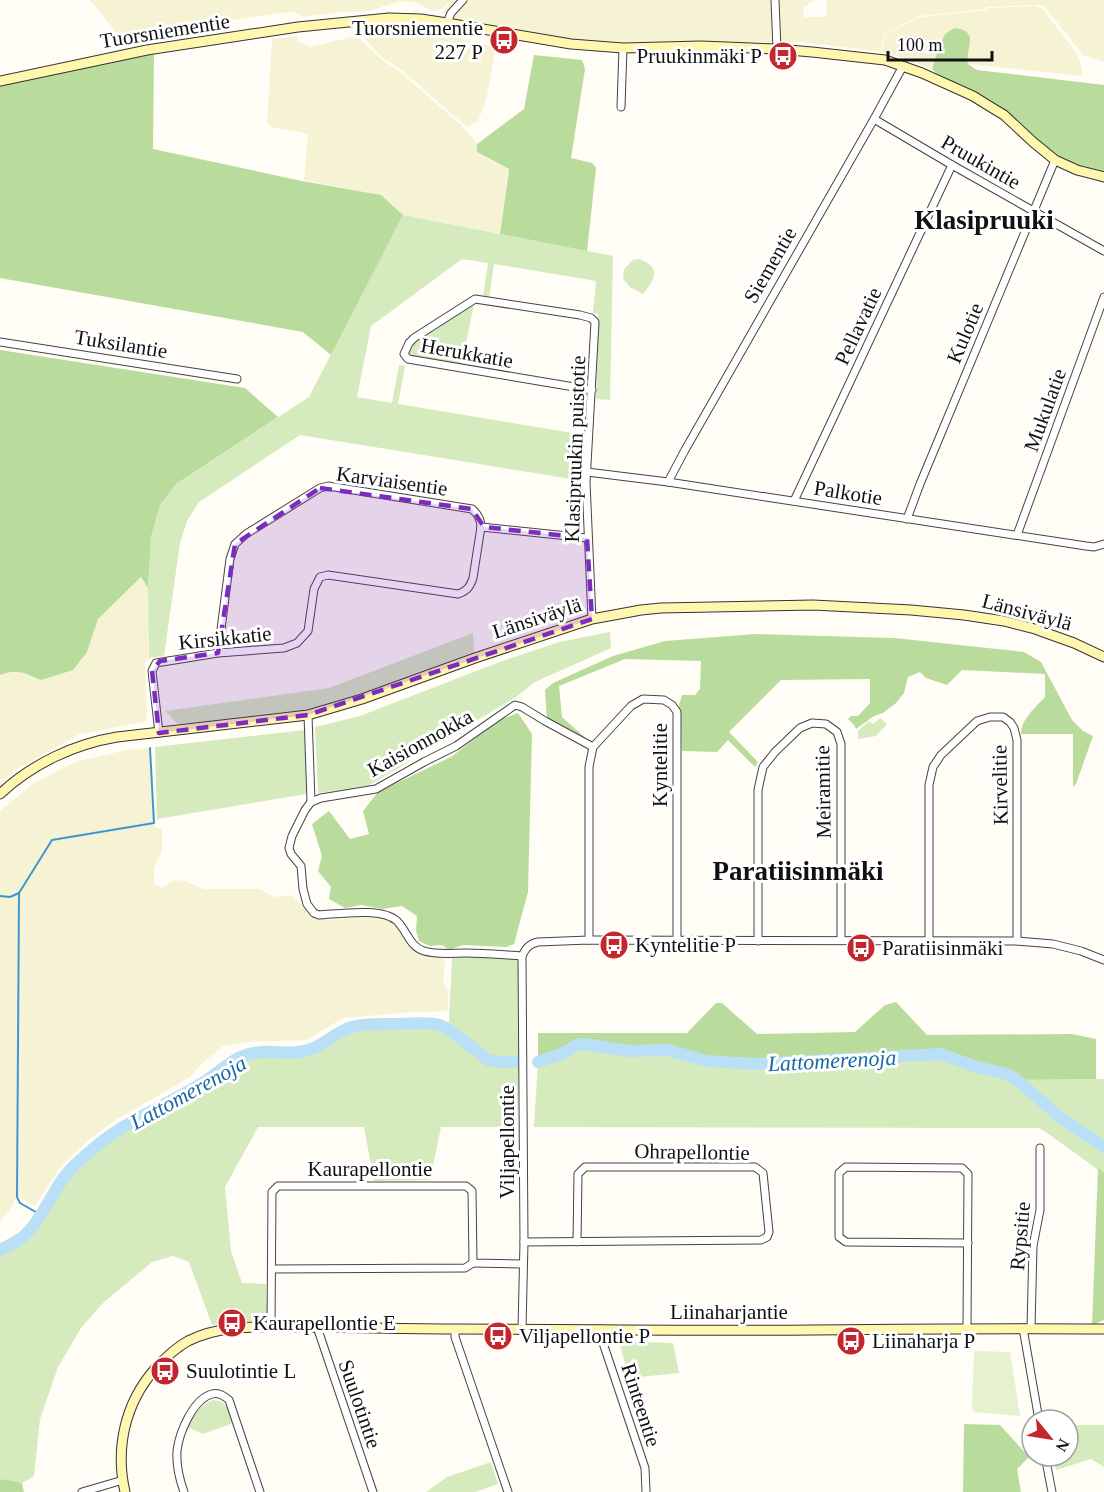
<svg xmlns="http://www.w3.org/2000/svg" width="1104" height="1492" viewBox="0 0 1104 1492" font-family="'Times New Roman',serif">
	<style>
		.farmland { fill: #f6f3d4 }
		.green { fill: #d5ebbd }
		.forest { fill: #b9dc9c }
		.pitch { fill: #e6f2cf }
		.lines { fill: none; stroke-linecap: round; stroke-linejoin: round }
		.stream { stroke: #3f96cf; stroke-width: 2 }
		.river { stroke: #b9e0f7; stroke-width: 12 }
		.minor-casing { stroke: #444; stroke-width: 9 }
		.secondary-casing { stroke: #333; stroke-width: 11 }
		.minor { stroke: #fff; stroke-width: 7 }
		.secondary { stroke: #fff6b0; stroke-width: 9 }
		.marked { fill: #7b2cbf; fill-opacity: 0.2; stroke: #7b2cbf; stroke-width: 4.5; stroke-dasharray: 12 8; stroke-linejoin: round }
		.labels { text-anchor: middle; stroke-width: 6; stroke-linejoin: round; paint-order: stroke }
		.poi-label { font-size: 21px; fill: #111; stroke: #fff; text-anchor: start }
		.street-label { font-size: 21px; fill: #111; stroke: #fff }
		.water-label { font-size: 22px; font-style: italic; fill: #1768a6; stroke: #fff }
		.district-label { font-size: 27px; font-weight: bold; fill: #111; stroke: #fff }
	</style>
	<rect width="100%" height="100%" fill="#fffdf5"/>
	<!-- farmland -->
	<g class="farmland">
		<polygon points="90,0 814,0 803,8 804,17 826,17 827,0 1104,0 1104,62 1083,55 1044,6 1039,5 988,7 984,9 919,16 885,34 880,52 802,42 620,42 562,39 470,23 452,18 442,13 452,1 439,10 431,11 415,2 400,1 370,11 344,12 303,17 293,12 281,13 159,30 123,41"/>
		<polygon points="1036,6 1041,8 1043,10 1073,48 1080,61 1083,76 968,64 966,56 945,34 939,47 932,69 899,57 881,52 886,34 920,17 985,10 989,8"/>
		<polygon points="398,32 442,34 495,47 492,70 486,100 478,121 467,127 402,70 382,57 360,34"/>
		<polygon points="297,36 299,42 310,47 356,36 380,58 400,72 463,127 477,144 477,153 508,169 500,234 403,215 381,195 304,180 308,134 272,127 267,123 272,39"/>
		<polygon points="141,577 148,588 149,658 145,663 147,713 145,722 80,734 14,771 0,784 0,675 11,671 24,673 41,680 87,652 98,619"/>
		<polygon points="150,748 154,826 162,830 162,851 154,868 154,884 162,888 174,880 185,881 204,889 259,889 275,897 291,895 316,919 327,920 367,917 389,920 396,925 414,950 422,954 444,958 445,964 443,984 449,990 447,1011 413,1012 343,1018 306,1040 247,1042 223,1046 205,1061 190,1077 114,1121 91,1138 61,1166 35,1206 20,1198 14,1201 9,1212 0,1221 0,811 34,783 75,762 126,750"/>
	</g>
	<!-- green -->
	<g class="green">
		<polygon points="403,215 613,256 610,400 596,399 598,314 593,312 596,281 494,264 489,298 483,297 488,263 462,259 371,326 357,397 392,403 399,365 405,366 398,404 585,435 582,476 577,480 300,435 199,502 187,521 180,543 164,656 149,658 148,588 151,537 160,505 176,484 309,397"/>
		<path d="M 639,259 C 662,267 655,279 643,294 L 630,287 L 623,279 L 624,269 L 633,260 Z"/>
		<polygon points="475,299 461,368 408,359 404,354 409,343"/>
		<polygon points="610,632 611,648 535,682 516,697 459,731 437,738 407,763 368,786 318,793 315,727 360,716 497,663 559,642"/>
		<polygon points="473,633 474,652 347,700 313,710 286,714 178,724 165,711 329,688"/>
		<polygon points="880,718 887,724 876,736 858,739 858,731 869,721 873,724"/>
		<polygon points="305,730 306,794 157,819 155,747"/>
		<polygon points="452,956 514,958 519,963 519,1058 498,1058 490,1056 449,1022"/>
		<path d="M 425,1026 C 430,1027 435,1027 439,1028 C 456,1033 469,1054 486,1061 C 496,1065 508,1065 519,1065 L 517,1127 L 441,1127 L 430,1180 L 374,1181 L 364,1127 L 258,1127 L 225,1187 L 231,1251 L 242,1283 L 266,1284 L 267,1314 L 262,1320 L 212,1325 L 189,1262 L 173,1256 L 152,1262 L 103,1303 L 81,1328 L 58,1367 L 40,1419 L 34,1476 L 22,1483 L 3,1479 L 0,1480 L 0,1254 C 13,1249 24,1241 34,1231 C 47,1213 57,1190 71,1174 C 104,1136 160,1110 204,1086 C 219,1077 232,1063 250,1057 C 268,1052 287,1059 304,1055 C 321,1051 332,1037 348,1031 C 369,1024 403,1027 425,1026 Z"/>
		<polygon points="579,1044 629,1051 668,1050 707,1061 753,1064 940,1054 977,1067 1007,1074 1017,1080 1104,1079 1104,1174 1043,1130 1038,1128 534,1127 538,1062 561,1054"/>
		<polygon points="619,1341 673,1343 679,1373 629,1378"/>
		<path d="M 213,1400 C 229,1402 228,1410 233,1423 L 203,1434 L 187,1427 C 194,1415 200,1405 213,1400 Z"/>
		<polygon points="1068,1425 1104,1425 1104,1467 1091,1459 1056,1470 1053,1456 1068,1456"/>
		<polygon points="491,1462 498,1484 475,1492 426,1492 447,1477"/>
	</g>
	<!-- forest -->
	<g class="forest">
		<path d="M 954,28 C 981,31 965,47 968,64 L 977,70 L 1104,85 L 1104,173 L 1079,166 L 1055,155 L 1044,147 L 1000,108 L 968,89 L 937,74 L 932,69 L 939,47 L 945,34 Z"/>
		<polygon points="154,54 153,149 302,181 381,195 403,215 331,355 303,332 0,278 0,86 67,70"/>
		<polygon points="534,55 582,60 585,69 571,158 592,163 596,168 587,251 500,234 509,169 477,152 477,144 524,109"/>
		<path d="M 0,350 L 245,388 L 278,417 L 176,484 L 160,505 L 151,537 L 148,588 L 141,577 L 98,619 L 87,652 L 73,670 L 41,680 C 24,673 18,668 0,675 Z"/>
		<path d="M 756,634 L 894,638 L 1024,652 L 1041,662 L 1072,720 L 1083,731 L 1093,736 L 1076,784 L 1073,787 L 1073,734 L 1021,734 C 1021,719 1036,707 1045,697 L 1045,674 L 962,670 L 947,685 L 926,678 L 920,672 L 908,677 L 904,693 L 896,703 L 883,713 L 874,716 L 856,729 L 854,725 L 848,719 L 851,716 L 858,716 L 870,703 L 870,679 L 781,680 L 729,732 L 758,762 L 755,767 L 728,740 L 717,752 L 682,751 L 681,718 L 678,709 L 682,695 L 695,695 L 700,689 L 701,661 L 625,659 L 559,686 L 562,717 L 589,741 L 588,742 L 547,719 L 545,690 L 553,683 L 613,656 L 665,641 Z"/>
		<polygon points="518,713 532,734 528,892 514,944 506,947 463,945 449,950 442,945 430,946 419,941 416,931 417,916 402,906 382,909 361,905 345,908 329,899 331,887 318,871 322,856 312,824 329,811 350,839 369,834 363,811 378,792 451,757 499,720"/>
		<polygon points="896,1002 927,1035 1072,1034 1096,1039 1096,1079 1017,1080 1007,1074 977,1067 940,1054 753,1064 707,1061 668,1050 629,1051 584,1044 579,1044 561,1054 538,1062 538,1033 687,1033 716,1003 722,1003 757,1034 855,1032 885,1005"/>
		<polygon points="1098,1168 1104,1173 1104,1320 1092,1325"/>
		<polygon points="964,1424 1000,1425 1029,1457 1017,1469 1021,1492 963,1492"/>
		<polygon points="3,1479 22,1483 24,1492 0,1492 0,1480"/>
	</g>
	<!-- pitch -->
	<polygon class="pitch" points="974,1351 1010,1352 1020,1416 974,1412 972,1408"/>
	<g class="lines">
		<!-- stream -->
		<g class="stream">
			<polyline points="19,893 17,1197 20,1203 41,1215"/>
			<polyline points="0,896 10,897 19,893 52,840 154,823 150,748"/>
		</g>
		<!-- river -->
		<g class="river">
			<polyline points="538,1062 561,1054 579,1044 584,1044 629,1051 668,1050 707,1061 753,1064 940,1054 977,1067 1007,1074 1017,1080 1061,1118 1104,1147"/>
			<path d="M 0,1250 C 9,1245 20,1241 27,1233 C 43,1217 51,1194 65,1176 C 72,1166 84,1157 94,1148 C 128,1119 170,1104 207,1080 C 222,1070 235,1056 254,1053 C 272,1049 291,1056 308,1050 C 324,1046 336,1031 352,1027 C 366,1023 383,1024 397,1024 C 409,1024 422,1022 434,1024 C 440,1024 445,1027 450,1030 L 488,1060 L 499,1062 L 518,1062"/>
		</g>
		<!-- minor casing -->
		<g class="minor-casing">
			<g id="minor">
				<polyline points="775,0 777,49"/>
				<polyline points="447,23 451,13 463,0"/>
				<polyline points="621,107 623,48"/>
				<polyline points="874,119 952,165 1104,251"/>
				<polyline points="0,342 237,379"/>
				<polyline points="587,472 668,482 1086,546 1094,547 1104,544"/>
				<polyline points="668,482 685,450 874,119 903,66"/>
				<polyline points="794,501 952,165"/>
				<polyline points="907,519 920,484 1055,160"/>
				<polyline points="481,527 587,538"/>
				<polyline points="1017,535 1104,297"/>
				<polyline points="592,619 586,482 595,322 591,318 580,315 475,299 414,338 409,343 404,354 408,359 592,390"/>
				<polyline points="308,715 311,802"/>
				<path d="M 159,733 L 152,671 L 156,663 L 218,653 L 284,648 L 297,643 L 308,631 L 314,589 L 320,577 L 328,575 L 458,594 C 467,591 470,587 473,578 L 481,527 C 481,519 478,514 472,509 L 328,486 L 320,488 L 246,534 L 235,544 L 230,559 L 218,653"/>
				<polyline points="589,940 589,767 593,747 631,706 643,699 664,700 672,705 677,712 677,941"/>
				<polyline points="929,940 929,785 933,767 941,755 977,721 990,717 1003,717 1010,722 1014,728 1017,740 1017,941"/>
				<polyline points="758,941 758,790 763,767 775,752 800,728 812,723 826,724 837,732 841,744 841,940"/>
				<path d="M 522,956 C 504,955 485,953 466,953 C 452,953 438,955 424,951 C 410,947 407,931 397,921 C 382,907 339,914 319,915 L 314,913 L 307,904 L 303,889 L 301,866 L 291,854 L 289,848 L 292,836 L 305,810 L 311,802 L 321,798 L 376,789 L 424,762 L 456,746 L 515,705 L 522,707 L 545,721 L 593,747"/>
				<polyline points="524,1242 761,1240 767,1237 769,1232 763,1173 755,1167 585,1167 578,1174 577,1242"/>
				<polyline points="272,1269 465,1268 473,1263"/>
				<polyline points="271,1327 272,1192 278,1186 466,1186 472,1191 473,1263 523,1264"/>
				<polyline points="317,1327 373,1492"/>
				<polyline points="1023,1328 1039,1420"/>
				<polyline points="1031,1328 1033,1246 1040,1210 1040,1148"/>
				<polyline points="455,1329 455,1337 508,1492"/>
				<path d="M 522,1329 L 524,1242 L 522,956 C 526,948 529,944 538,942 L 589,940 L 1017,941 L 1053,944 L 1081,951 L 1104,960"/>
				<polyline points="601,1329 601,1337 645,1468 646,1492"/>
				<polyline points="967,1329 968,1174 962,1168 846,1167 839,1173 839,1237 846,1242 968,1243"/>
				<polyline points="1045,1456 1052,1492"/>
				<polyline points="82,1492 123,1480"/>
				<path d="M 184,1492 C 179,1478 176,1466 177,1451 C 179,1433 193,1399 212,1394 C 219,1392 224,1396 229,1400 L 260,1492"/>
			</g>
		</g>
		<!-- secondary casing -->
		<g class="secondary-casing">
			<g id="secondary">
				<polyline points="0,81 147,50 298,27 389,18 421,19 447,23 571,44 623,48 701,46 777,49 812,52 885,60 922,73 973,96 994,109 1004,115 1033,142 1055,160 1077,170 1104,177"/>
				<path d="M 0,794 C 32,764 74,744 117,737 L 308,715 L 362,699 L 475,658 L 592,619 L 641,610 L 661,608 L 813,605 L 911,610 L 964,615 L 1004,621 L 1035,629 L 1074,643 L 1104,657"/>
				<path d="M 125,1492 C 115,1448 125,1403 155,1369 C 165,1358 175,1348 188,1341 C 222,1324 260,1327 296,1327 C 349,1327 402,1329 456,1329 C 575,1329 694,1331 813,1330 C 910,1329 1007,1328 1104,1329"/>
			</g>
		</g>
		<!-- minor -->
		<use href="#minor" class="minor"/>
		<!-- secondary -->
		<use href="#secondary" class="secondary"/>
	</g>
	<!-- marked area -->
	<path class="marked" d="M 320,488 L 472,509 L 484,527 L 587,538 L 592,619 L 308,715 L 159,733 L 152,671 L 160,661 L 218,653 L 235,544 Z"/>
	<!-- icons -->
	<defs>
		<g id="bus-disc" transform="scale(1.5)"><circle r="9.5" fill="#c4262e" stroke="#fff"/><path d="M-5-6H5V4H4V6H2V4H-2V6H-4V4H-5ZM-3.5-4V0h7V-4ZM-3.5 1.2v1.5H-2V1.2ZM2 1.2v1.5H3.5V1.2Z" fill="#fff"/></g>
	</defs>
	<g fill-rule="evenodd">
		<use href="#bus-disc" x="504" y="40"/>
		<use href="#bus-disc" x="783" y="56"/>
		<use href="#bus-disc" x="614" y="945"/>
		<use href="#bus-disc" x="861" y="948"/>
		<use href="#bus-disc" x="232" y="1323"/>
		<use href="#bus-disc" x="498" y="1336"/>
		<use href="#bus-disc" x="851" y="1341"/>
		<use href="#bus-disc" x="165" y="1371"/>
	</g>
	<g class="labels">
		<!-- poi labels -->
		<g class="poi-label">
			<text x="483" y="35" text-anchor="end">Tuorsniementie<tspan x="483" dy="24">227 P</tspan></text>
			<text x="762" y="63" text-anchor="end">Pruukinmäki P</text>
			<text x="635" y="952">Kyntelitie P</text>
			<text x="882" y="955">Paratiisinmäki</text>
			<text x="253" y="1330">Kaurapellontie E</text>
			<text x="519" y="1343">Viljapellontie P</text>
			<text x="872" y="1348">Liinaharja P</text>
			<text x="186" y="1378">Suulotintie L</text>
		</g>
		<!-- street labels -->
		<g class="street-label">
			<text transform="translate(165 31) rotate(-9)" y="7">Tuorsniementie</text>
			<text transform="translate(981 162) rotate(30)" y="7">Pruukintie</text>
			<text transform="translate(770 265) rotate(-60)" y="7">Siementie</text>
			<text transform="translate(858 326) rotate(-65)" y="7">Pellavatie</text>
			<text transform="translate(965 333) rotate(-67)" y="7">Kulotie</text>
			<text transform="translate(121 344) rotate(9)" y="7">Tuksilantie</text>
			<text transform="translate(467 353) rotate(10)" y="7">Herukkatie</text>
			<text transform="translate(1045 410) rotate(-70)" y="7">Mukulatie</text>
			<text transform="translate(575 449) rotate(-88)" y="7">Klasipruukin puistotie</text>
			<text transform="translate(392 481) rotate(8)" y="7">Karviaisentie</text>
			<text transform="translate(848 493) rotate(9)" y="7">Palkotie</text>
			<text transform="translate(1027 612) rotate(15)" y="7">Länsiväylä</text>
			<text transform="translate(537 618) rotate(-18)" y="7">Länsiväylä</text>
			<text transform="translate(225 638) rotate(-6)" y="7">Kirsikkatie</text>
			<text transform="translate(420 743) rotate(-29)" y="7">Kaisionnokka</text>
			<text transform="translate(660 765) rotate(-90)" y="7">Kyntelitie</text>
			<text transform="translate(1000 785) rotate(-91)" y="7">Kirvelitie</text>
			<text transform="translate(823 792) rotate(-91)" y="7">Meiramitie</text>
			<text transform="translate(507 1142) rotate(-90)" y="7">Viljapellontie</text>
			<text transform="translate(692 1152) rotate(1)" y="7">Ohrapellontie</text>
			<text x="370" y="1176">Kaurapellontie</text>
			<text transform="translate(1020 1236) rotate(-85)" y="7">Rypsitie</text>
			<text x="729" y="1319">Liinaharjantie</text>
			<text transform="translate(360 1404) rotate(71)" y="7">Suulotintie</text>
			<text transform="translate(641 1405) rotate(72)" y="7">Rinteentie</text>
		</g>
		<!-- water labels -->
		<g class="water-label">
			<text transform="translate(832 1060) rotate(-3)" y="8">Lattomerenoja</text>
			<text transform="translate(188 1092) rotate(-29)" y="8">Lattomerenoja</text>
		</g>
		<!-- district labels -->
		<g class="district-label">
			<text x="984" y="229">Klasipruuki</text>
			<text x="798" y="880">Paratiisinmäki</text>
		</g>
	</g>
	<!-- north arrow -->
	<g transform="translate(1050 1438) rotate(120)"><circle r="28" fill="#ffffff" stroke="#a0a0a0" stroke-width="1.5"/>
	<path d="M0-4.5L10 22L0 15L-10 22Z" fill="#c4262e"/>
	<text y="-9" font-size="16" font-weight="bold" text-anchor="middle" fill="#111111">N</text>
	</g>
	<!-- scale -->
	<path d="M888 51v9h104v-9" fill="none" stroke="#111111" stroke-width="3"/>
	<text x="897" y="51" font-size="18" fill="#111111" stroke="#ffffff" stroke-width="4.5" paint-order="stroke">100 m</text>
</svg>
